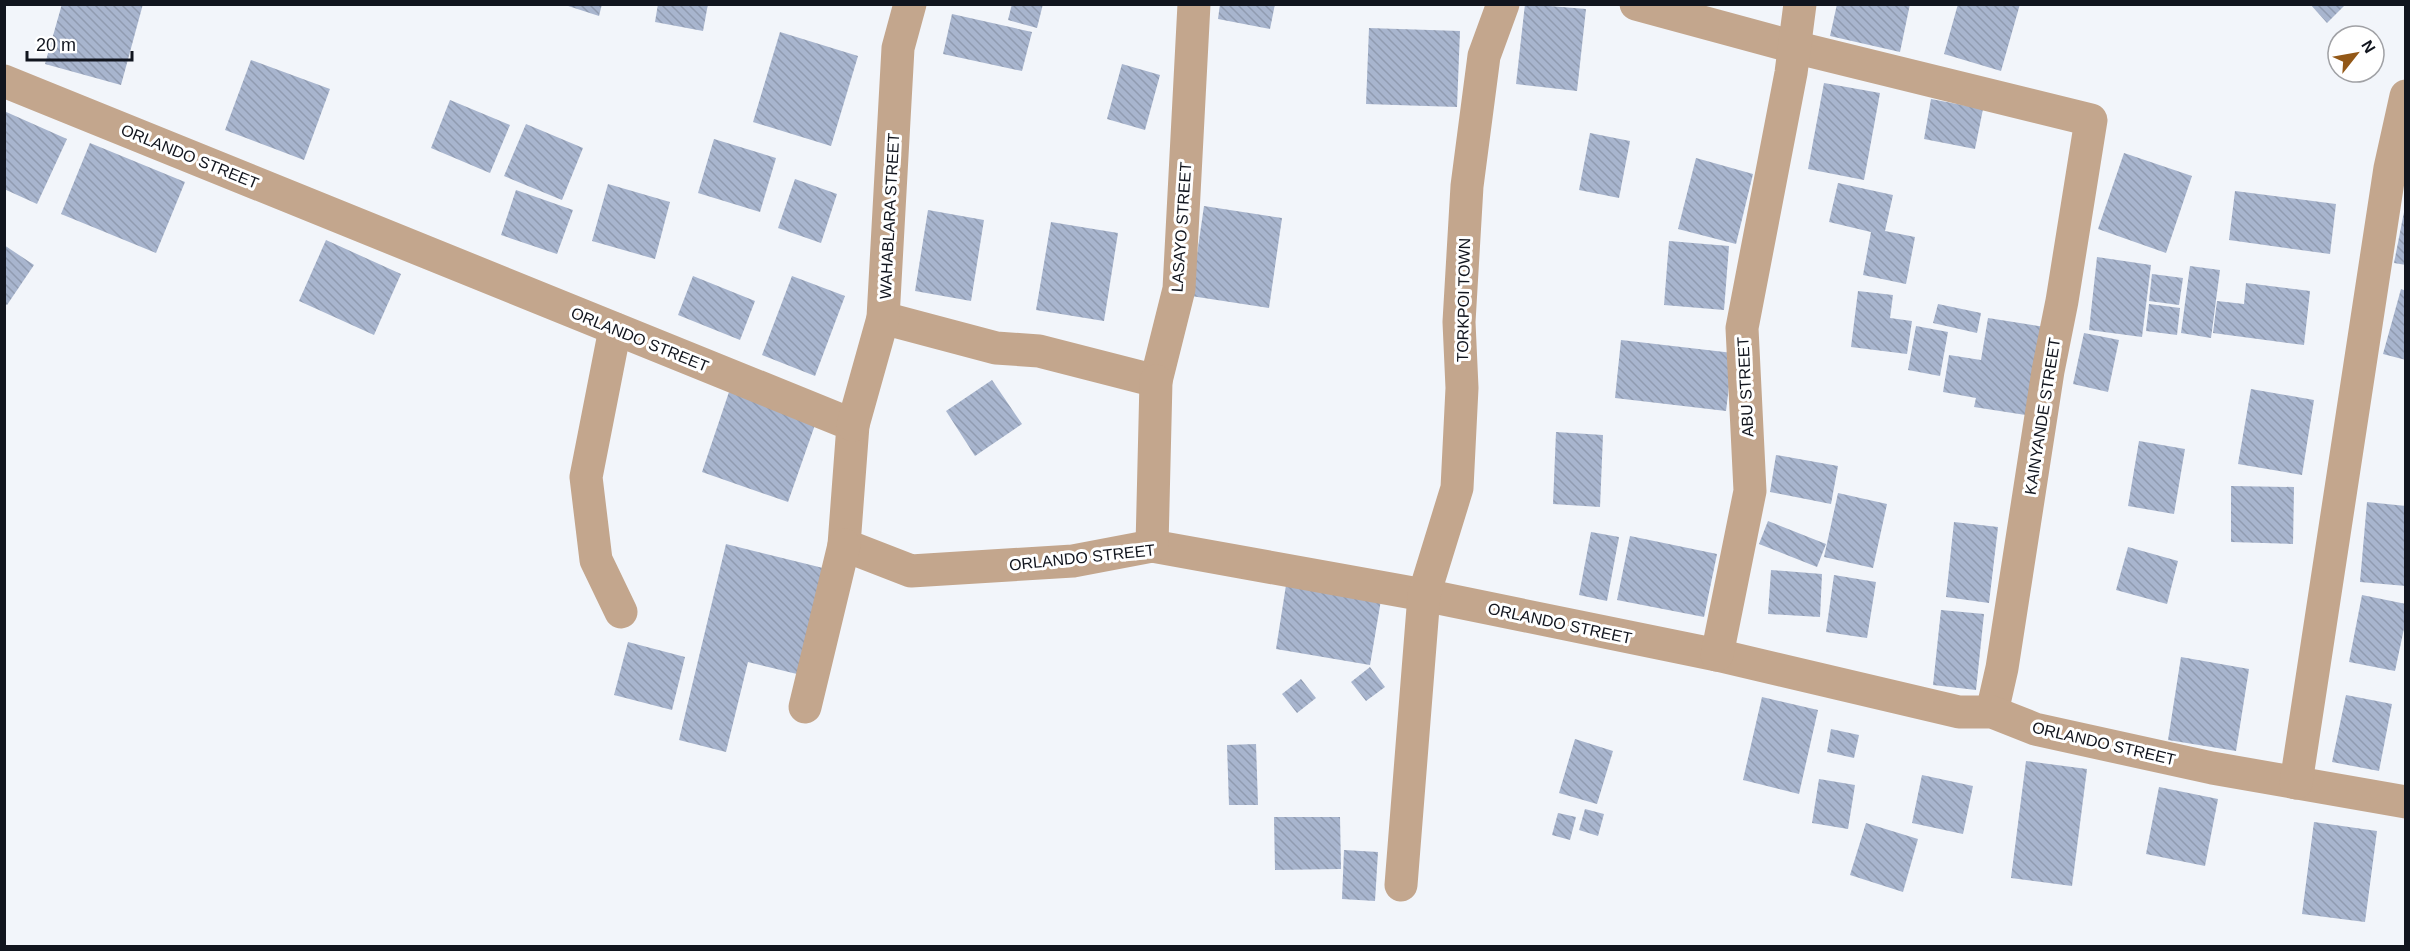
<svg xmlns="http://www.w3.org/2000/svg" width="2410" height="951" viewBox="0 0 2410 951" font-family="Helvetica,sans-serif">
	<style>
		.building { fill: url(#building-back-hatch) }
		.lines { fill: none; stroke-linecap: round; stroke-linejoin: round }
		.minor { stroke: #c3a68d; stroke-width: 33 }
		.labels { text-anchor: middle; stroke-width: 6; stroke-linejoin: round; paint-order: stroke }
		.street-label { font-size: 16px; fill: #11151e; stroke: #fff }
	</style>
	<defs>
		<pattern id="building-back-hatch" width="6" height="6" patternUnits="userSpaceOnUse" patternTransform="scale(1.5)"><rect width="6" height="6" fill="#a8b5ce"/><path d="M-1 5l2 2M0 0l6 6M5-1l2 2" fill="none" stroke="#909bb0"/></pattern>
	</defs>
	<rect width="100%" height="100%" fill="#f2f5fa"/>
	<!-- building -->
	<g class="building">
		<polygon points="62,4 143,4 121,85 45,64"/>
		<polygon points="562,4 602,4 599,16"/>
		<polygon points="658,4 708,4 703,31 655,22"/>
		<polygon points="1012,4 1043,4 1037,28 1008,20"/>
		<polygon points="1220,4 1275,4 1270,29 1218,19"/>
		<polygon points="1525,4 1586,9 1577,91 1516,84"/>
		<polygon points="1837,4 1910,4 1900,52 1830,36"/>
		<polygon points="1958,4 2020,4 2001,71 1944,54"/>
		<polygon points="2310,4 2346,4 2327,23"/>
		<polygon points="952,14 1032,32 1022,71 943,54"/>
		<polygon points="1369,28 1460,31 1457,107 1366,104"/>
		<polygon points="780,32 858,56 831,146 753,122"/>
		<polygon points="251,60 330,89 304,160 225,130"/>
		<polygon points="1122,64 1160,75 1145,130 1107,119"/>
		<polygon points="1824,83 1880,93 1864,180 1808,169"/>
		<polygon points="1931,99 1983,109 1975,149 1924,139"/>
		<polygon points="450,100 510,125 490,173 431,148"/>
		<polygon points="4,111 67,139 37,204 4,189"/>
		<polygon points="526,124 583,148 562,200 504,176"/>
		<polygon points="1590,133 1630,141 1619,198 1579,190"/>
		<polygon points="714,139 776,158 760,212 698,193"/>
		<polygon points="90,143 185,182 156,253 61,214"/>
		<polygon points="2124,153 2192,176 2166,253 2098,229"/>
		<polygon points="1696,158 1753,174 1736,244 1678,229"/>
		<polygon points="795,179 837,194 821,243 778,228"/>
		<polygon points="1838,183 1893,195 1885,231 1915,237 1906,284 1863,275 1871,232 1829,222"/>
		<polygon points="608,184 670,202 655,259 592,241"/>
		<polygon points="516,190 573,210 557,254 501,235"/>
		<polygon points="2235,191 2336,204 2330,254 2229,240"/>
		<polygon points="1204,206 1282,218 1269,308 1191,296"/>
		<polygon points="928,210 984,220 971,301 915,291"/>
		<polygon points="2404,212 2406,212 2406,265 2394,263"/>
		<polygon points="1051,222 1118,233 1104,321 1036,310"/>
		<polygon points="326,240 401,274 374,335 299,301"/>
		<polygon points="1669,241 1729,246 1724,310 1664,305"/>
		<polygon points="4,245 34,265 7,305 4,303"/>
		<polygon points="2097,257 2151,265 2142,337 2089,330"/>
		<polygon points="2190,266 2220,270 2211,338 2181,333"/>
		<polygon points="2152,274 2183,278 2179,305 2149,301"/>
		<polygon points="693,276 755,301 740,340 678,315"/>
		<polygon points="792,276 845,296 815,376 762,355"/>
		<polygon points="2246,283 2310,291 2304,345 2213,333 2217,301 2244,304"/>
		<polygon points="2401,289 2406,291 2406,360 2383,354"/>
		<polygon points="1858,291 1893,295 1890,318 1912,321 1907,354 1851,347"/>
		<polygon points="1938,304 1981,313 1977,333 1933,323"/>
		<polygon points="2149,304 2180,308 2177,335 2146,331"/>
		<polygon points="1988,318 2045,327 2032,416 1974,407 1976,398 1943,392 1949,355 1981,360"/>
		<polygon points="1916,326 1948,332 1940,376 1908,370"/>
		<polygon points="2084,333 2119,340 2108,392 2073,384"/>
		<polygon points="1621,340 1733,353 1726,411 1615,398"/>
		<polygon points="992,380 1022,424 975,456 946,411"/>
		<polygon points="2251,389 2314,400 2302,475 2238,464"/>
		<polygon points="729,392 816,422 788,502 702,472"/>
		<polygon points="1556,432 1603,435 1600,507 1553,504"/>
		<polygon points="2139,441 2185,449 2174,514 2128,506"/>
		<polygon points="1776,455 1838,466 1831,504 1770,492"/>
		<polygon points="2231,486 2294,487 2293,544 2231,542"/>
		<polygon points="1838,493 1887,504 1873,568 1824,557"/>
		<polygon points="2367,502 2406,506 2406,586 2360,582"/>
		<polygon points="1768,521 1826,544 1817,567 1759,544"/>
		<polygon points="1954,522 1998,527 1989,603 1946,597"/>
		<polygon points="1591,532 1619,537 1607,601 1579,595"/>
		<polygon points="1630,536 1717,554 1704,617 1617,600"/>
		<polygon points="726,544 823,568 797,674 748,662 726,752 679,740"/>
		<polygon points="2128,547 2178,561 2167,604 2116,590"/>
		<polygon points="1771,570 1822,574 1820,617 1768,614"/>
		<polygon points="1834,575 1876,582 1867,638 1826,632"/>
		<polygon points="1286,585 1381,600 1370,665 1276,649"/>
		<polygon points="2362,595 2406,604 2406,619 2395,671 2349,662"/>
		<polygon points="1941,610 1984,614 1976,690 1933,685"/>
		<polygon points="628,642 685,657 672,710 614,695"/>
		<polygon points="2181,657 2249,669 2236,751 2168,740"/>
		<polygon points="1370,667 1385,687 1366,701 1351,682"/>
		<polygon points="1301,679 1316,698 1297,713 1282,694"/>
		<polygon points="2346,695 2392,704 2379,771 2332,762"/>
		<polygon points="1762,697 1818,710 1799,794 1743,780"/>
		<polygon points="1831,729 1859,735 1854,758 1827,752"/>
		<polygon points="1575,739 1613,751 1597,804 1559,793"/>
		<polygon points="1256,744 1258,805 1229,805 1227,745"/>
		<polygon points="2026,761 2087,769 2072,886 2011,878"/>
		<polygon points="1922,775 1973,786 1963,834 1912,823"/>
		<polygon points="1819,779 1855,785 1848,829 1812,823"/>
		<polygon points="2159,787 2218,799 2205,866 2146,854"/>
		<polygon points="1585,809 1604,814 1598,836 1579,830"/>
		<polygon points="1558,813 1576,817 1570,840 1552,835"/>
		<polygon points="1274,817 1340,817 1341,869 1275,870"/>
		<polygon points="2314,822 2377,831 2365,922 2302,914"/>
		<polygon points="1866,823 1918,839 1903,892 1850,875"/>
		<polygon points="1344,850 1378,852 1375,901 1342,899"/>
	</g>
	<g class="lines">
		<!-- minor -->
		<g class="minor">
			<polyline points="1636,4 1794,47 2091,120 2062,301 2048,371 2002,668 1992,712"/>
			<polyline points="4,81 853,425 844,545 911,571 1073,561 1152,546 1424,595 1717,655 1959,712 1992,712 2035,729 2212,768 2406,802"/>
			<polyline points="883,318 996,348 1039,351 1156,381 1179,289 1194,4"/>
			<polyline points="615,329 586,477 596,560 621,612"/>
			<polyline points="853,425 883,318 898,48 910,4"/>
			<polyline points="1152,546 1156,381"/>
			<polyline points="1717,655 1750,491 1742,328 1791,73 1800,4"/>
			<polyline points="805,707 844,545"/>
			<polyline points="2296,783 2390,168 2406,96"/>
			<polyline points="1401,885 1424,595 1457,488 1462,388 1459,322 1467,186 1484,56 1503,4"/>
		</g>
	</g>
	<g class="labels">
		<!-- street labels -->
		<g class="street-label">
			<text transform="translate(190 156) rotate(22)" y="6">ORLANDO STREET</text>
			<text transform="translate(889 216) rotate(-87)" y="6">WAHABLARA STREET</text>
			<text transform="translate(1181 227) rotate(-86)" y="6">LASAYO STREET</text>
			<text transform="translate(1463 300) rotate(-89)" y="6">TORKPOI TOWN</text>
			<text transform="translate(640 339) rotate(22)" y="6">ORLANDO STREET</text>
			<text transform="translate(1745 387) rotate(-93)" y="6">ABU STREET</text>
			<text transform="translate(2042 416) rotate(-81)" y="6">KAINYANDE STREET</text>
			<text transform="translate(1082 557) rotate(-6)" y="6">ORLANDO STREET</text>
			<text transform="translate(1560 623) rotate(12)" y="6">ORLANDO STREET</text>
			<text transform="translate(2104 743) rotate(13)" y="6">ORLANDO STREET</text>
		</g>
	</g>
	<!-- border -->
	<rect width="2410" height="951" fill="none" stroke="#11151e" stroke-width="12"/>
	<!-- north arrow -->
	<g transform="translate(2356 54) rotate(59)"><circle r="28" fill="#ffffff" stroke="#a0a1a5" stroke-width="1.5"/>
	<path d="M0-4.5L10 22L0 15L-10 22Z" fill="#935817"/>
	<text y="-9" font-size="16" font-weight="bold" text-anchor="middle" fill="#11151e">N</text>
	</g>
	<!-- scale -->
	<path d="M27 51v9h105v-9" fill="none" stroke="#11151e" stroke-width="3"/>
	<text x="36" y="51" font-size="18" fill="#11151e" stroke="#ffffff" stroke-width="4.5" paint-order="stroke">20 m</text>
</svg>
